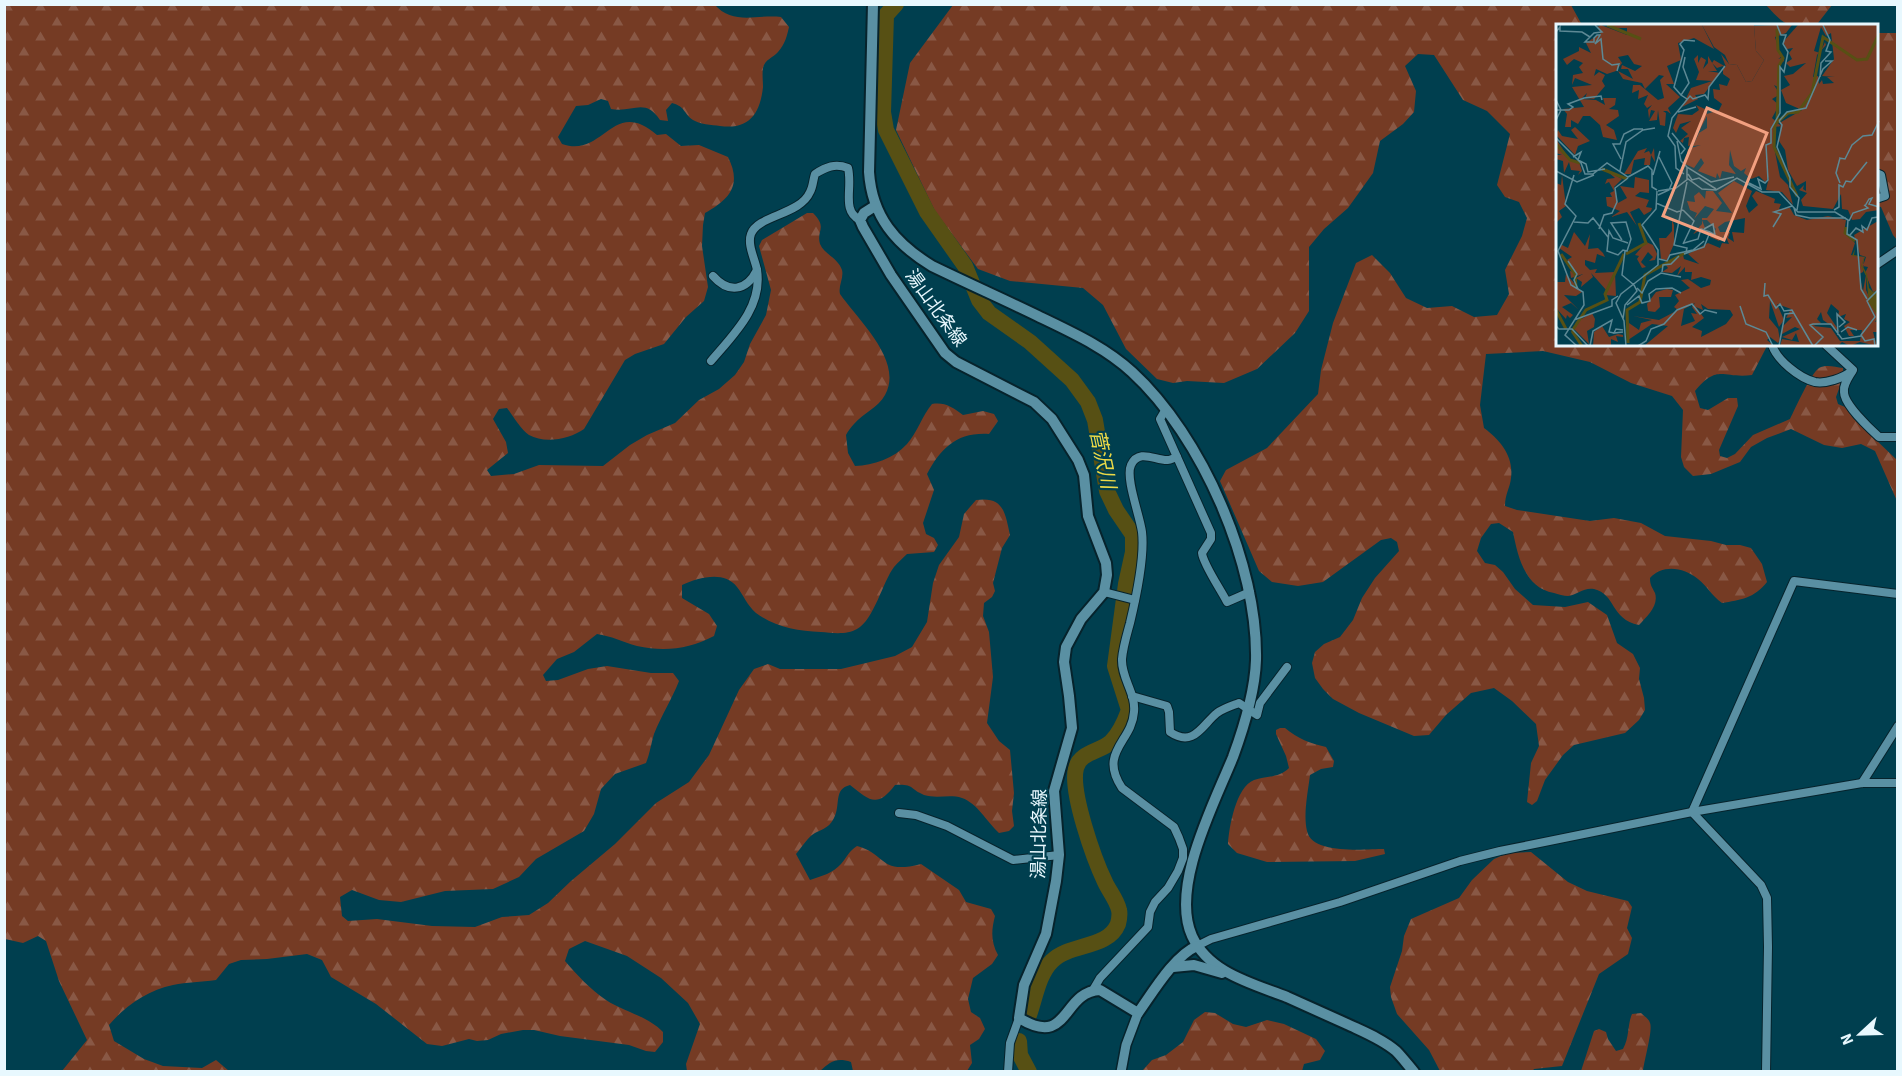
<svg xmlns="http://www.w3.org/2000/svg" width="1902" height="1076" viewBox="0 0 1902 1076" font-family="'Source Sans 3','Noto Sans JP',sans-serif">
	<style>
		.forest { fill: url(#forest-firs) }
		.lines { fill: none; stroke-linecap: round; stroke-linejoin: round }
		.river { stroke: #575014; stroke-width: 16 }
		.minor-casing { stroke: #06232c; stroke-width: 10 }
		.tertiary-casing { stroke: #06232c; stroke-width: 12 }
		.secondary-casing { stroke: #06232c; stroke-width: 14 }
		.minor { stroke: #5a90a3; stroke-width: 8 }
		.tertiary { stroke: #5a90a3; stroke-width: 9 }
		.secondary { stroke: #5a90a3; stroke-width: 10 }
		.labels { text-anchor: middle; stroke-width: 4.5; stroke-linejoin: round; paint-order: stroke }
		.street-label { font-size: 18px; fill: #e8f8fe; stroke: #003f4f }
		.water-label { font-size: 20px; font-style: italic; fill: #ecda47; stroke: #003f4f }
		.inset-river { fill: none; stroke: #575014; stroke-width: 3 }
		.inset-road { fill: none; stroke: #5d8995; stroke-width: 1.5 }
		.view { fill: #f2a080; fill-opacity: 0.15; stroke: #f2a080; stroke-width: 3 }
		.inset-edge { fill: none; stroke: #e8f8fe; stroke-width: 3 }
	</style>
	<defs>
		<pattern id="forest-firs" width="22" height="20" patternUnits="userSpaceOnUse" patternTransform="scale(1.5)"><rect width="22" height="20" fill="#753b24"/><path d="M5 1l3.5 6h-7zM16 11l3.5 6h-7z" fill="#895845"/></pattern>
	</defs>
	<rect width="100%" height="100%" fill="#003f4f"/>
	<!-- forest -->
	<g class="forest">
		<path d="M 714,4 C 733,26 757,14 781,17 L 789,27 C 787,36 785,44 778,52 C 773,58 765,59 763,68 C 762,74 763,81 763,87 C 760,114 749,130 720,126 C 712,125 699,124 693,120 C 683,113 686,107 672,103 L 666,110 L 668,121 L 660,120 C 645,97 633,113 611,109 L 608,101 L 601,99 L 588,105 L 576,106 L 558,137 L 562,144 C 604,159 612,96 657,135 L 666,134 L 681,146 L 699,145 L 728,157 C 742,185 730,199 705,213 L 703,225 L 702,246 L 708,287 L 704,301 L 686,317 L 664,344 L 635,354 L 625,360 L 584,429 C 570,439 545,444 529,435 C 521,430 513,416 507,408 L 499,409 L 493,419 L 506,442 L 508,453 L 487,470 L 491,476 L 514,474 L 539,465 L 603,466 L 630,445 L 647,435 L 675,423 L 699,400 L 719,389 L 735,375 L 744,362 L 750,344 L 766,315 L 771,290 L 759,246 L 762,240 L 807,213 L 813,213 C 828,228 816,230 820,244 C 824,254 838,258 842,270 C 844,278 838,286 840,294 C 858,320 904,361 885,395 C 878,408 863,413 854,424 C 851,427 848,431 846,435 L 848,453 L 855,466 C 874,465 893,459 907,444 C 917,433 922,416 932,404 C 945,402 952,407 963,415 L 983,411 L 994,414 L 998,421 L 989,434 C 957,432 941,448 927,474 L 934,490 L 923,523 L 926,534 L 934,538 L 938,545 L 934,552 L 907,554 C 903,558 898,562 894,567 C 883,581 874,620 857,629 C 847,635 832,633 821,632 C 797,631 775,627 756,613 C 747,605 744,596 737,587 C 724,570 698,578 682,585 L 682,598 L 709,614 L 717,626 L 714,636 C 689,649 665,652 637,646 C 623,642 611,636 597,634 L 574,652 L 557,659 L 543,675 L 546,681 L 558,680 L 588,669 L 607,666 L 651,673 L 673,673 L 679,681 C 672,699 661,716 654,734 C 651,744 650,753 646,763 L 615,774 L 601,789 L 594,814 L 584,831 L 536,859 L 519,877 L 493,889 L 445,891 L 401,902 L 379,900 L 352,890 L 340,897 L 342,916 L 348,921 L 377,919 L 432,926 L 475,927 L 502,917 L 529,915 L 548,903 L 571,881 L 615,844 L 656,803 L 689,782 L 709,755 L 739,690 L 754,669 L 768,664 L 780,669 L 841,669 L 895,656 L 912,647 L 927,622 L 933,583 L 939,565 L 959,537 L 964,514 L 976,500 C 1004,496 1005,513 1010,535 L 1002,548 L 993,583 L 995,591 L 992,597 L 984,603 L 983,616 L 989,632 L 993,677 L 987,723 L 999,741 L 1010,750 L 1014,793 L 1012,811 L 1014,826 L 1009,831 L 999,833 C 987,822 977,803 962,798 C 950,794 937,799 924,795 C 909,789 915,784 895,785 C 877,809 869,800 850,785 C 833,789 841,805 834,818 C 828,830 820,829 812,835 C 806,840 801,848 796,854 L 810,880 C 822,876 833,873 841,864 C 847,857 849,851 857,846 C 887,854 879,875 921,864 L 959,890 L 966,902 L 991,909 L 995,916 C 991,931 991,942 998,955 L 992,964 L 973,978 L 968,999 L 971,1012 L 980,1018 L 985,1029 L 979,1039 L 970,1045 L 972,1063 L 967,1071 L 853,1071 L 851,1062 C 836,1057 830,1062 820,1071 L 687,1071 L 686,1064 L 700,1024 L 688,1003 L 661,978 L 627,956 L 585,941 L 569,949 L 565,961 C 577,975 590,989 606,1000 C 624,1012 648,1016 663,1032 L 663,1042 L 655,1052 L 646,1051 L 629,1045 L 560,1036 L 534,1030 L 523,1030 L 501,1034 L 488,1040 L 477,1041 L 469,1039 L 442,1046 L 427,1044 L 376,1004 L 331,977 L 322,960 L 307,954 L 267,959 L 241,960 L 229,964 L 216,980 C 201,982 187,982 173,985 C 148,990 125,1006 109,1025 L 114,1041 L 144,1059 L 163,1066 L 202,1068 L 216,1060 L 229,1071 L 62,1071 L 87,1040 L 59,981 L 46,941 L 38,936 L 23,943 L 5,939 L 5,5 Z"/>
		<path d="M 953,5 L 1571,5 L 1582,25 L 1557,26 L 1557,345 L 1766,345 L 1766,348 L 1752,375 C 1723,379 1718,363 1695,391 L 1700,408 L 1708,410 L 1728,398 L 1737,398 L 1738,406 L 1719,450 L 1720,456 L 1727,458 L 1735,454 L 1753,435 L 1790,419 C 1795,409 1811,373 1819,368 C 1826,364 1835,367 1843,368 L 1843,378 L 1836,397 L 1838,404 L 1845,407 L 1853,418 L 1897,460 L 1897,501 L 1875,451 L 1861,444 L 1842,448 L 1824,445 L 1791,429 L 1767,438 L 1751,447 L 1740,462 L 1711,474 L 1693,476 L 1684,467 L 1681,457 L 1683,410 L 1672,396 L 1631,383 L 1590,362 L 1543,351 L 1486,354 L 1480,405 L 1484,428 C 1500,440 1514,456 1511,478 C 1510,488 1505,494 1505,506 L 1517,510 L 1590,521 L 1614,518 L 1641,523 L 1665,536 L 1711,541 L 1726,545 L 1740,545 L 1751,548 L 1762,564 L 1767,582 C 1755,598 1740,600 1722,603 C 1712,596 1707,586 1698,579 C 1684,567 1662,564 1650,578 C 1650,585 1652,587 1655,593 C 1659,606 1647,616 1639,625 C 1610,619 1616,594 1594,589 C 1584,587 1577,595 1568,596 C 1564,596 1558,594 1554,593 C 1525,588 1518,557 1513,532 L 1499,523 L 1491,524 L 1481,538 L 1477,551 L 1485,563 L 1495,565 L 1503,572 L 1515,589 L 1533,605 L 1565,607 L 1588,602 L 1607,615 L 1617,643 L 1633,654 L 1640,668 L 1639,679 L 1644,698 L 1645,710 L 1639,720 L 1625,733 L 1574,745 L 1563,755 L 1545,780 L 1537,801 L 1532,805 L 1527,802 L 1531,763 L 1539,746 L 1536,724 L 1512,701 L 1494,688 L 1471,693 L 1446,715 L 1429,735 L 1414,736 L 1359,713 L 1333,699 L 1323,689 L 1315,678 L 1312,663 L 1315,652 L 1324,644 L 1340,637 L 1353,620 L 1362,598 L 1375,578 L 1399,551 L 1397,542 L 1391,538 L 1381,540 L 1323,582 L 1298,586 L 1272,582 L 1259,571 L 1220,481 L 1226,470 L 1267,448 L 1318,394 L 1321,370 L 1333,323 L 1356,263 L 1372,255 L 1390,273 L 1406,298 L 1427,308 L 1452,306 L 1474,317 L 1497,315 L 1509,294 L 1505,270 L 1522,236 L 1527,218 L 1519,202 L 1505,197 L 1497,185 L 1510,134 L 1487,111 L 1463,100 L 1434,55 L 1418,54 L 1405,66 L 1416,91 L 1414,112 L 1403,124 L 1380,141 L 1373,173 L 1348,208 L 1324,229 L 1309,247 L 1309,311 L 1295,333 L 1257,369 L 1224,383 L 1187,381 L 1173,383 L 1157,379 L 1126,349 L 1103,305 L 1083,288 L 1010,281 L 978,269 L 935,211 L 896,130 L 910,63 Z"/>
		<path d="M 1766,5 L 1832,5 L 1818,23 L 1819,26 C 1787,26 1788,29 1766,5 Z"/>
		<polygon points="1876,33 1897,33 1897,240 1893,235 1881,207 1877,206 1877,192 1885,183 1886,178 1880,171 1877,169"/>
		<path d="M 1280,728 L 1285,728 C 1298,739 1310,743 1326,747 L 1334,761 L 1333,767 L 1321,769 L 1310,775 C 1308,792 1303,814 1307,831 C 1312,855 1365,849 1384,849 L 1385,854 L 1355,861 L 1267,862 L 1237,853 L 1228,844 C 1229,827 1236,787 1254,780 C 1266,776 1279,778 1289,768 L 1286,756 L 1276,734 L 1276,730 Z"/>
		<polygon points="1531,852 1568,882 1587,891 1628,901 1632,907 1627,928 1632,938 1628,954 1599,974 1562,1066 1534,1069 1532,1072 1440,1071 1429,1050 1397,1014 1391,997 1390,987 1402,951 1404,936 1411,919 1459,898 1472,880 1494,859 1508,853"/>
		<polygon points="1205,1012 1215,1013 1233,1024 1246,1027 1267,1020 1284,1024 1316,1039 1325,1051 1320,1060 1304,1064 1302,1071 1142,1071 1152,1060 1166,1055 1183,1042 1194,1020"/>
		<path d="M 1641,1013 C 1644,1016 1649,1019 1650,1023 C 1653,1030 1644,1061 1643,1071 L 1581,1071 L 1594,1031 L 1599,1029 L 1606,1032 L 1608,1039 L 1616,1051 L 1623,1049 C 1630,1036 1627,1026 1632,1014 Z"/>
	</g>
	<g class="lines">
		<!-- river -->
		<g class="river">
			<path d="M 896,4 L 886,15 L 883,112 L 886,130 L 927,212 L 965,266 L 979,300 L 989,313 L 1030,342 L 1072,380 L 1088,402 L 1095,420 L 1107,491 L 1116,510 L 1133,535 L 1133,552 L 1126,584 L 1115,666 L 1129,710 C 1125,721 1119,734 1111,742 C 1100,752 1080,752 1076,768 C 1070,792 1094,859 1105,882 C 1109,891 1117,900 1119,910 C 1120,914 1119,920 1118,924 C 1108,949 1070,943 1052,961 C 1039,973 1035,998 1029,1015"/>
			<polyline points="1019,1041 1020,1055 1029,1072"/>
		</g>
		<!-- minor casing -->
		<g class="minor-casing">
			<g id="minor">
				<polyline points="1876,173 1881,175 1885,196 1876,199"/>
				<polyline points="1876,265 1898,250"/>
				<path d="M 713,276 C 728,293 746,292 757,270"/>
				<path d="M 1772,345 C 1777,360 1799,378 1815,382 C 1826,384 1843,378 1852,371"/>
				<path d="M 1826,345 L 1853,370 C 1849,377 1843,384 1844,392 C 1844,404 1869,428 1879,437 L 1898,437"/>
				<path d="M 711,361 C 733,335 763,307 757,270 C 755,259 747,245 751,234 C 758,215 800,215 810,192 C 813,187 813,180 815,174 C 826,167 835,163 848,168 C 853,188 841,211 860,220"/>
				<path d="M 1177,457 L 1211,533 L 1211,539 L 1202,553 C 1203,564 1221,590 1227,602 L 1250,592"/>
				<polyline points="1104,592 1135,600"/>
				<path d="M 1132,696 L 1167,706 L 1169,712 L 1170,732 C 1194,748 1202,725 1217,713 C 1224,708 1231,706 1239,703 L 1257,715 L 1260,703 L 1287,667"/>
				<polyline points="1862,783 1898,726"/>
				<polyline points="1692,812 1794,581 1898,594"/>
				<polyline points="1692,812 1761,885 1767,898 1768,947 1766,1072"/>
				<polyline points="899,813 916,815 947,826 1013,860 1059,855"/>
				<polyline points="1197,946 1211,939 1340,902 1460,861 1500,851 1692,812 1862,783 1898,783"/>
				<path d="M 1093,990 L 1100,978 L 1148,927 L 1150,912 L 1155,902 L 1168,888 L 1178,871 L 1183,858 L 1183,849 L 1179,838 L 1174,827 L 1122,788 C 1098,752 1132,742 1134,712 C 1136,693 1121,678 1122,659 C 1123,647 1127,634 1130,623 C 1136,598 1145,557 1142,532 C 1140,516 1125,478 1131,465 C 1139,448 1156,461 1168,460 C 1170,460 1176,457 1177,457 L 1160,419 L 1166,409"/>
				<polyline points="1008,1072 1010,1043 1019,1018"/>
			</g>
		</g>
		<!-- tertiary casing -->
		<g class="tertiary-casing">
			<polyline id="tertiary" points="1121,1072 1126,1045 1138,1013"/>
		</g>
		<!-- secondary casing -->
		<g class="secondary-casing">
			<g id="secondary">
				<path d="M 873,4 L 869,172 C 872,217 896,244 932,266 C 967,283 1003,299 1038,316 C 1071,332 1105,347 1132,372 C 1202,436 1258,565 1256,660 C 1255,692 1244,727 1233,757 C 1214,804 1170,887 1192,936 C 1209,973 1251,983 1287,997 C 1307,1006 1327,1015 1347,1024 C 1364,1032 1382,1039 1396,1051 C 1402,1057 1408,1065 1414,1072"/>
				<path d="M 875,206 L 864,213 L 860,220 L 863,227 L 891,275 L 945,353 L 956,362 L 1034,402 L 1052,419 L 1078,460 L 1084,475 L 1088,516 L 1106,563 L 1107,575 L 1104,592 L 1081,619 L 1066,647 L 1064,662 L 1069,696 L 1072,728 L 1054,791 L 1059,855 L 1056,881 L 1046,934 L 1024,985 L 1019,1018 C 1070,1049 1061,992 1100,990 L 1138,1013 C 1153,992 1174,956 1197,946"/>
				<polyline points="1173,967 1194,965 1222,973"/>
			</g>
		</g>
		<!-- minor -->
		<use href="#minor" class="minor"/>
		<!-- tertiary -->
		<use href="#tertiary" class="tertiary"/>
		<!-- secondary -->
		<use href="#secondary" class="secondary"/>
	</g>
	<g class="labels">
		<!-- street labels -->
		<g class="street-label">
			<text transform="translate(936 308) rotate(54)" y="6">湯山北条線</text>
			<text transform="translate(1039 834) rotate(-89)" y="6">湯山北条線</text>
		</g>
		<!-- water labels -->
		<g class="water-label">
			<text transform="translate(1103 459) rotate(78)" y="7">菅沢川</text>
		</g>
	</g>
	<!-- overview -->
	<g transform="translate(1556 24)">
		<rect width="322" height="322" fill="#003f4f"/>
		<path d="M 146,1 L 198,1 L 200,27 L 208,36 L 196,57 L 190,58 L 181,41 L 173,40 L 169,31 L 158,23 Z" fill="#753b24"/>
		<path d="M 45,1 L 71,11 L 71,4 L 56,4 L 53,1 L 146,1 L 158,25 L 138,14 L 122,19 L 125,36 L 111,42 L 118,60 L 110,60 L 124,73 L 112,84 L 115,90 L 111,87 L 107,87 L 110,89 L 109,102 L 104,101 L 102,86 L 101,96 L 93,97 L 99,87 L 95,86 L 93,95 L 92,86 L 96,81 L 91,84 L 88,80 L 92,71 L 82,75 L 83,66 L 76,69 L 77,61 L 84,61 L 102,76 L 108,74 L 104,56 L 108,52 L 103,51 L 89,65 L 86,59 L 67,55 L 62,47 L 77,55 L 72,45 L 65,45 L 66,41 L 79,47 L 86,42 L 78,40 L 72,31 L 62,33 L 66,39 L 60,47 L 51,50 L 40,45 L 38,52 L 43,48 L 49,51 L 46,57 L 49,62 L 38,75 L 29,74 L 31,69 L 25,75 L 40,76 L 49,81 L 47,74 L 60,74 L 59,81 L 53,85 L 62,86 L 63,92 L 50,101 L 58,106 L 61,116 L 47,113 L 44,101 L 34,92 L 27,92 L 22,100 L 15,96 L 15,103 L 9,103 L 11,90 L 7,85 L 28,83 L 16,63 L 36,61 L 19,54 L 16,61 L 17,51 L 27,49 L 23,43 L 27,39 L 18,35 L 11,41 L 7,35 L 23,27 L 23,23 L 35,29 L 30,19 L 45,9 L 41,3 ZM 219,1 L 236,1 L 230,9 L 219,13 L 225,33 L 222,35 L 228,33 L 228,37 L 223,41 L 224,64 L 218,61 L 223,69 L 223,78 L 221,72 L 216,75 L 223,81 L 216,94 L 225,102 L 218,103 L 218,123 L 224,153 L 232,161 L 237,181 L 226,168 L 210,166 L 213,153 L 209,158 L 203,152 L 195,155 L 188,149 L 190,144 L 185,147 L 178,142 L 174,126 L 173,141 L 180,150 L 166,147 L 164,155 L 161,149 L 160,154 L 142,147 L 148,139 L 145,134 L 138,144 L 129,140 L 132,125 L 145,121 L 137,122 L 143,109 L 151,104 L 151,92 L 136,121 L 132,122 L 133,113 L 128,114 L 127,119 L 124,117 L 132,110 L 125,104 L 135,97 L 124,100 L 120,109 L 117,104 L 122,90 L 136,91 L 143,86 L 140,81 L 149,85 L 151,90 L 163,86 L 166,80 L 158,74 L 157,65 L 164,66 L 163,60 L 171,62 L 174,55 L 167,50 L 167,42 L 161,44 L 156,39 L 158,36 L 170,43 L 165,30 L 173,40 L 181,41 L 190,58 L 196,57 L 208,36 L 200,27 L 198,2 ZM 242,1 L 322,1 L 323,186 L 310,188 L 304,195 L 296,196 L 292,186 L 286,185 L 285,170 L 277,185 L 247,182 L 245,176 L 251,169 L 243,166 L 248,161 L 247,165 L 250,167 L 250,157 L 241,162 L 232,146 L 229,126 L 223,117 L 225,98 L 246,86 L 230,79 L 225,66 L 234,61 L 228,52 L 237,50 L 250,39 L 234,43 L 230,39 L 236,35 L 233,29 L 237,24 L 231,25 L 227,18 ZM 265,3 L 270,12 L 275,9 L 278,35 L 266,52 L 279,53 L 271,53 L 278,59 L 267,60 L 266,56 L 263,60 L 262,52 L 257,53 L 261,31 L 270,21 L 269,18 L 264,29 L 258,27 ZM 142,31 L 142,39 L 145,33 L 150,36 L 147,45 L 152,39 L 152,32 L 161,47 L 152,47 L 164,49 L 148,70 L 139,71 L 142,75 L 126,83 L 135,64 L 156,57 L 140,56 L 143,48 L 138,35 ZM 19,103 L 34,117 L 22,122 L 19,131 L 0,111 L 2,106 L 6,112 L 22,115 L 15,106 ZM 0,115 L 14,136 L 23,138 L 26,147 L 22,151 L 24,147 L 15,146 L 13,138 L 8,149 L 7,137 L 0,135 L 0,131 L 6,131 L 0,129 ZM 91,124 L 88,129 L 93,127 L 95,131 L 98,124 L 99,138 L 95,131 L 94,141 L 88,141 L 89,134 L 78,136 L 75,150 L 68,150 L 82,127 ZM 51,147 L 66,155 L 58,163 L 62,179 L 71,174 L 64,162 L 78,164 L 79,153 L 93,156 L 93,169 L 84,168 L 79,172 L 93,176 L 90,183 L 96,184 L 95,187 L 88,191 L 83,184 L 74,188 L 81,202 L 71,188 L 55,193 L 64,187 L 51,182 L 50,173 L 56,173 L 54,169 L 58,167 L 53,158 L 49,160 L 51,155 L 59,154 ZM 6,151 L 10,182 L 3,187 L 6,193 L 0,199 L 0,159 L 5,161 ZM 178,157 L 196,167 L 190,182 L 193,189 L 202,181 L 196,172 L 200,167 L 219,175 L 218,179 L 225,180 L 223,185 L 234,184 L 238,191 L 251,196 L 272,192 L 290,196 L 288,209 L 299,219 L 295,231 L 308,233 L 307,248 L 303,250 L 307,267 L 310,251 L 310,266 L 322,293 L 319,298 L 322,297 L 322,308 L 317,308 L 321,322 L 304,318 L 294,322 L 286,318 L 282,322 L 224,322 L 226,315 L 243,318 L 240,309 L 236,316 L 226,313 L 244,305 L 239,303 L 226,310 L 226,303 L 236,293 L 230,294 L 235,285 L 221,280 L 228,296 L 223,303 L 214,277 L 213,294 L 222,305 L 224,316 L 222,319 L 214,313 L 211,316 L 218,322 L 88,322 L 112,302 L 96,300 L 72,316 L 73,299 L 83,306 L 85,299 L 96,296 L 77,292 L 103,296 L 122,286 L 118,283 L 123,277 L 119,271 L 134,264 L 125,256 L 132,255 L 145,264 L 154,261 L 155,256 L 145,253 L 135,256 L 136,248 L 129,248 L 129,243 L 121,252 L 125,242 L 116,249 L 106,248 L 112,244 L 109,240 L 105,244 L 105,241 L 127,231 L 128,235 L 143,240 L 132,230 L 152,219 L 164,224 L 166,219 L 173,220 L 169,211 L 163,217 L 154,213 L 160,205 L 151,196 L 146,196 L 149,204 L 137,210 L 146,200 L 146,194 L 151,194 L 158,185 L 149,182 L 138,195 L 141,189 L 134,186 L 131,177 L 139,178 L 138,172 L 143,168 L 149,175 L 150,167 L 157,167 L 166,179 L 160,187 L 176,189 L 162,169 ZM 189,194 L 188,209 L 176,208 L 178,218 L 172,214 L 174,208 L 164,208 L 162,203 L 169,198 ZM 139,279 L 136,283 L 141,290 L 135,289 L 139,297 L 125,302 L 128,285 ZM 145,280 L 152,285 L 174,286 L 177,291 L 170,300 L 145,313 L 146,307 L 136,303 L 148,294 L 140,283 L 147,286 ZM 275,280 L 283,287 L 282,293 L 290,290 L 288,295 L 294,298 L 288,302 L 293,312 L 298,312 L 294,306 L 306,306 L 304,317 L 284,317 L 275,304 L 257,302 L 265,299 L 261,295 L 265,288 L 267,296 L 284,308 L 271,289 ZM 116,196 L 118,201 L 118,220 L 111,236 L 105,235 L 103,214 L 110,214 L 116,207 ZM 322,197 L 322,266 L 317,268 L 309,249 L 312,243 L 307,242 L 310,233 L 304,231 L 298,211 ZM 18,208 L 29,222 L 34,210 L 32,225 L 42,224 L 47,229 L 49,233 L 41,230 L 39,239 L 29,236 L 29,241 L 34,246 L 41,245 L 39,249 L 59,248 L 60,272 L 49,271 L 51,267 L 35,249 L 37,253 L 25,263 L 26,258 L 20,254 L 27,250 L 15,254 L 14,247 L 18,248 L 11,236 L 16,233 L 3,224 L 6,221 L 12,224 ZM 90,218 L 97,221 L 101,230 L 99,236 L 93,237 L 97,233 L 92,228 L 85,238 L 90,243 L 86,244 L 81,235 L 83,232 L 79,231 ZM 10,250 L 26,268 L 20,272 L 8,271 L 23,286 L 15,279 L 6,283 L 17,291 L 14,294 L 11,291 L 10,295 L 0,284 L 0,258 L 9,258 ZM 111,265 L 117,266 L 115,273 L 103,273 L 104,283 L 99,288 L 92,287 L 91,280 L 100,268 ZM 36,289 L 39,295 L 38,303 L 31,307 L 33,320 L 18,305 L 20,298 ZM 46,302 L 53,313 L 62,310 L 67,311 L 67,313 L 60,312 L 62,318 L 55,315 L 55,321 L 37,322 L 38,308 Z" fill="#753b24" fill-rule="evenodd"/>
		<path d="M 299,225 L 298,231 L 309,233 L 306,241 L 311,250 L 313,264 L 317,268 L 322,266 L 322,297 L 320,298 L 322,292 L 313,279 L 310,252 L 305,242 L 308,233 L 296,232 Z" fill="#575014"/>
		<path class="inset-river" d="M 51,1 L 85,15M 221,5 L 222,26 L 227,34 L 223,42 L 221,97M 0,120 L 14,136 L 24,139M 46,145 L 71,155M 241,172 L 218,123 L 219,100 L 232,89 L 242,88 L 256,69 L 267,13 L 301,36 L 311,35 L 323,10M 290,203 L 289,209 L 299,217M 5,230 L 19,250 L 20,263M 70,230 L 90,219 L 83,199M 0,286 L 10,305M 16,307 L 30,286 L 51,276 L 49,270 L 68,230M 16,307 L 26,322M 72,319 L 71,286 L 84,278 L 89,251 L 129,229"/>
		<path class="inset-road" d="M 39,1 L 46,8 L 38,9 L 29,18 L 38,18 L 38,14 L 41,11 L 44,11 L 39,20 L 45,15 L 47,35 L 56,41 L 63,40 L 61,47M 0,8 L 4,3 L 4,7 L 26,8 L 34,13M 129,33 L 127,43 L 133,59 L 125,71 L 131,75M 264,53 L 265,39 L 275,28 L 270,27 L 274,16 L 267,1M 125,71 L 118,63 L 128,26 L 124,20 L 128,16 L 139,17M 0,76 L 5,86 L 0,96M 0,86 L 13,86 L 17,83 L 12,80 L 28,74 L 45,72 L 46,76M 122,88 L 140,83M 223,97 L 226,101 L 221,123 L 234,154 L 234,163 L 243,174 L 241,186M 223,97 L 231,88 L 250,84 L 267,45 L 276,37 L 269,37M 116,109 L 129,125 L 125,130M 0,114 L 25,139 L 29,150 L 37,150 L 51,139 L 72,153 L 92,142 L 96,146 L 96,163 L 101,166M 121,117 L 125,137 L 131,143M 17,133 L 25,128 L 22,136 L 30,140 L 32,148 L 49,145M 283,134 L 289,135 L 296,121 L 307,112 L 316,111 L 323,97M 284,134 L 280,149 L 284,159M 65,135 L 57,120 L 64,120 L 68,110 L 78,105 L 87,105M 0,147 L 21,158 L 38,151M 64,147 L 70,118 L 87,106 L 99,104M 128,150 L 120,144 L 119,122 L 112,112 L 116,94 L 134,72 L 137,75 L 149,71 L 152,75 L 153,63 L 169,42M 132,150 L 136,156 L 143,154 L 160,165M 18,151 L 9,180 L 20,192 L 2,227 L 15,261 L 27,268 L 28,281 L 9,311 L 21,322M 97,151 L 104,127M 131,155 L 131,143 L 155,158 L 178,153M 193,159 L 205,165 L 202,155 L 209,159 L 212,156 L 210,121 L 215,119 L 215,105 L 224,89 L 224,43 L 228,48 L 232,28 L 227,20 L 230,11 L 225,11 L 221,1M 102,167 L 120,164 L 132,155 L 146,165 L 160,166 L 181,154 L 206,168 L 223,168 L 242,188 L 279,188 L 292,196 L 291,210 L 301,216 L 305,265 L 311,275M 102,171 L 113,166 L 116,159 L 103,133M 100,179 L 121,188 L 127,186M 309,182 L 313,175 L 316,174 L 313,180 L 323,183M 238,184 L 240,191 L 254,194 L 290,194M 127,186 L 138,197 L 127,220M 278,186 L 283,183 L 283,161 L 287,163 L 290,157 L 295,158 L 311,138M 293,197 L 297,189 L 312,184 L 308,181M 18,198 L 32,199 L 37,194 L 52,213M 217,203 L 225,190 L 218,188 L 236,182M 43,205 L 48,191 L 56,189 L 61,178 L 59,164 L 72,154M 294,211 L 300,204 L 307,208 L 306,202 L 311,206 L 316,194 L 322,193M 66,216 L 55,199 L 70,198 L 75,215 L 71,227 L 67,226 L 62,231 L 51,227 L 53,207 L 57,214 L 72,219M 128,219 L 142,215 L 145,205 L 154,208M 69,227 L 66,251 L 78,261M 130,228 L 131,224 L 118,221 L 131,158M 128,230 L 148,223 L 154,208 L 159,211 L 157,200 L 148,205M 103,235 L 111,237 L 114,231 L 137,226 L 148,217M 12,237 L 21,250 L 18,256 L 22,265M 106,248 L 107,241 L 115,240 L 123,232M 209,259 L 208,272 L 212,271 L 220,284 L 224,280 L 228,287 L 236,286 L 257,322M 81,264 L 86,269 L 92,257 L 105,249 L 125,253M 71,281 L 83,272 L 86,279 L 94,277 L 93,270 L 100,265 L 116,264 L 125,269M 184,282 L 190,300 L 210,308 L 217,322M 67,295 L 69,281 L 81,267 L 78,261M 18,296 L 56,282 L 56,276 L 62,272M 0,302 L 3,305 L 16,305 L 32,322M 67,306 L 60,305 L 58,309 L 67,308M 285,308 L 292,303 L 301,306M 282,311 L 281,290 L 289,298 L 283,303M 34,322 L 37,307 L 56,296 L 53,308 L 58,309M 70,322 L 68,297 L 60,279 L 65,270 L 102,241 L 102,226 L 86,201 L 100,185 L 101,167M 82,322 L 90,317 L 95,305 L 108,300 L 121,286 L 136,280 L 144,290 L 149,286 L 161,289M 223,322 L 229,290 L 238,289M 258,322 L 267,313 L 254,301 L 257,300 L 275,300 L 286,315 L 305,312M 319,322 L 318,315 L 309,317 L 305,311 L 319,293 L 311,277 L 323,265"/>
		<path class="view" d="M 151,84 L 211,109 L 168,216 L 107,192 Z"/>
		<rect width="322" height="322" class="inset-edge"/>
	</g>
	<!-- border -->
	<rect width="1902" height="1076" fill="none" stroke="#e8f8fe" stroke-width="12"/>
	<!-- north arrow -->
	<g transform="translate(1860 1034) rotate(248)" stroke="#003f4f" stroke-width="4.5" paint-order="stroke">
	<path d="M0-4.5L10 22L0 15L-10 22Z" fill="#e8f8fe"/>
	<text y="-9" font-size="16" font-weight="bold" text-anchor="middle" fill="#e8f8fe">N</text>
	</g>
</svg>
